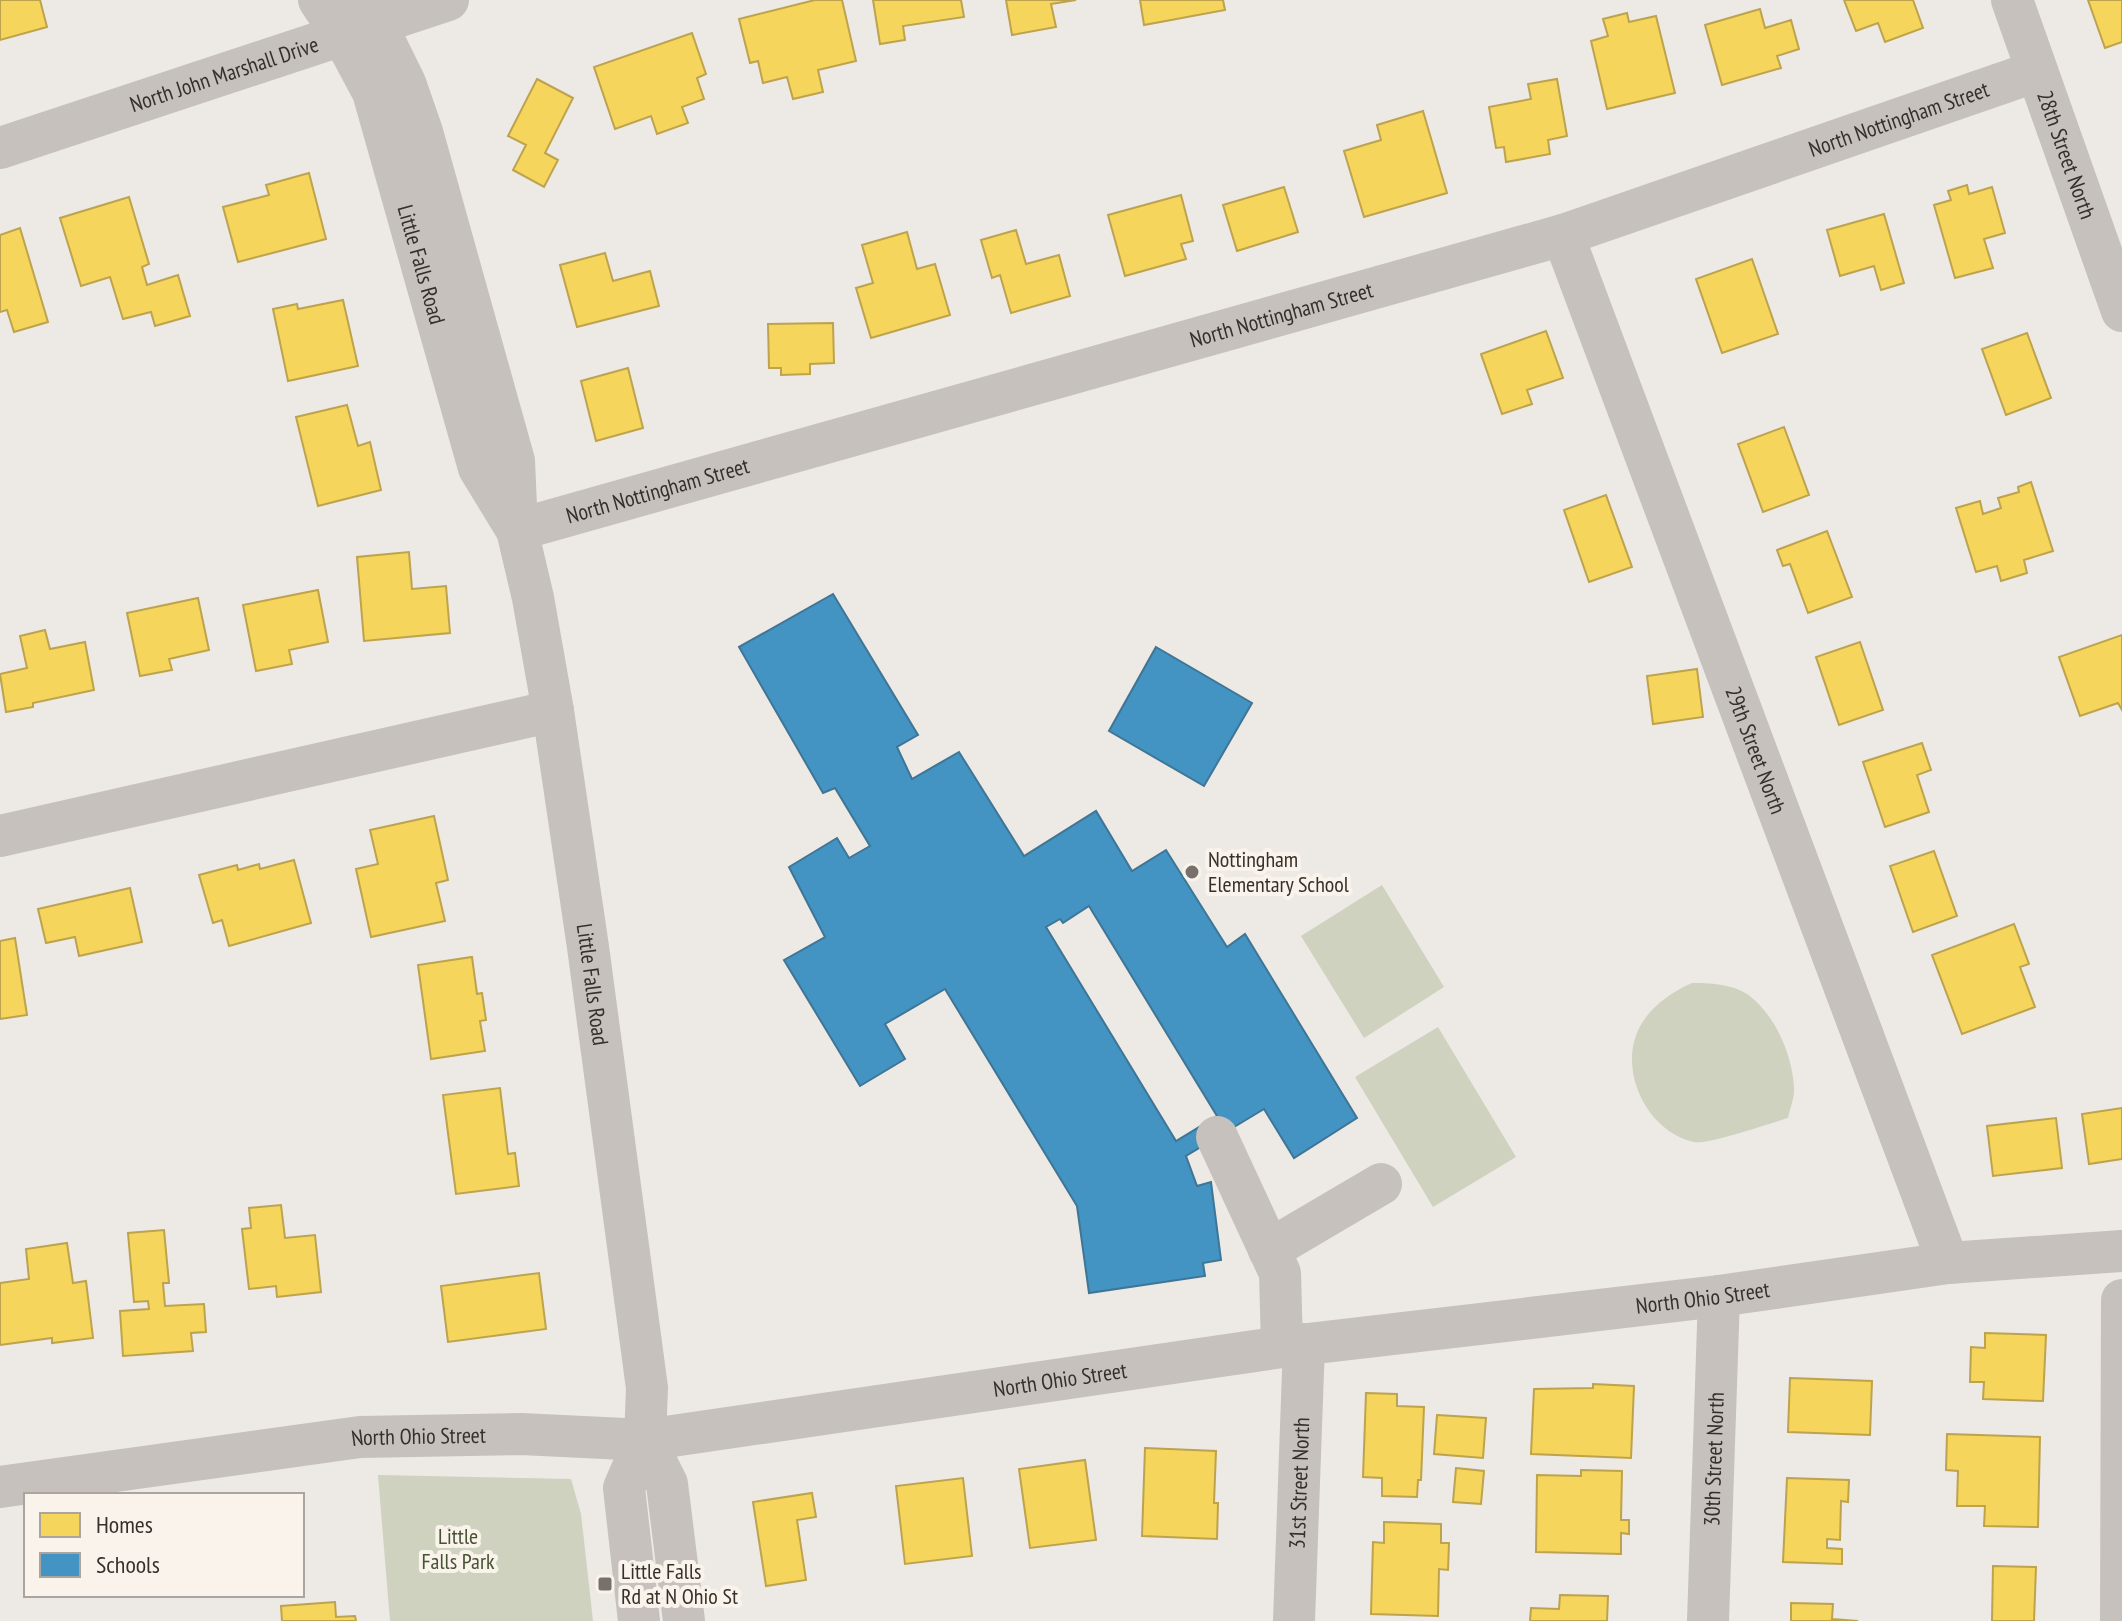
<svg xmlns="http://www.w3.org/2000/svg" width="2122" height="1621" viewBox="0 0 2122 1621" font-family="'PT Sans Narrow',sans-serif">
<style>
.green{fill:#ced2bf}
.homes{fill:#f6d55c;stroke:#bda34d;stroke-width:2}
.schools{fill:#4393c3;stroke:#3f7595;stroke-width:2;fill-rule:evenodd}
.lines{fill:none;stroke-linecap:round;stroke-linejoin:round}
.minor{stroke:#c6c1bd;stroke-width:42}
.poi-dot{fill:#77706c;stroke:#f9f3ec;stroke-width:3}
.labels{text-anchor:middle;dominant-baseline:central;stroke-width:8;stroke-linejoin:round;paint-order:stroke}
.street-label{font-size:22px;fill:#372f2b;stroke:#f9f3ec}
.poi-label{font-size:22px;fill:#372f2b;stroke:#f9f3ec;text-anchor:start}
.park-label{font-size:22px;fill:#455331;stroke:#f9f3ec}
</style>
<rect width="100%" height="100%" fill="#ede9e4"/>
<!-- green -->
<path class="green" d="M 1382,885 L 1444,987 L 1364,1038 L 1301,936 Z
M 1692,983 C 1709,983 1732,984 1747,994 C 1775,1014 1792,1054 1794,1087 C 1795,1097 1790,1108 1788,1118 C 1771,1123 1707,1145 1694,1142 C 1652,1133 1624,1083 1634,1042 C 1641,1013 1667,994 1692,983 Z
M 1438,1027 L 1516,1157 L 1433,1207 L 1355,1077 Z
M 378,1475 L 571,1479 L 581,1514 L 593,1621 L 390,1621 Z"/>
<!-- homes -->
<path class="homes" d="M 0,0 L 40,0 L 47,27 L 0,40 Z
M 815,0 L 842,0 L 856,61 L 818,70 L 823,92 L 793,99 L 787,77 L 763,83 L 758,61 L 750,63 L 739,19 Z
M 873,0 L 961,0 L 964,17 L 903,26 L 905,40 L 880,44 Z
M 1006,0 L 1076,0 L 1051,4 L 1056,27 L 1012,35 Z
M 1140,0 L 1223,0 L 1225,10 L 1144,25 Z
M 1844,0 L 1913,0 L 1923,28 L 1885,42 L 1878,23 L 1856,31 Z
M 2088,0 L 2122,0 L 2122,42 L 2105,48 Z
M 1760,9 L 1765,28 L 1791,20 L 1799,49 L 1777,56 L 1781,68 L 1722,85 L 1705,25 Z
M 1627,13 L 1629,22 L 1656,16 L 1675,93 L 1607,109 L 1591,41 L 1608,36 L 1603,19 Z
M 692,33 L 706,74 L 697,78 L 704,99 L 682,107 L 688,123 L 657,134 L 651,116 L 615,129 L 594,67 Z
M 537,79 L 573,98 L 545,153 L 558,160 L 544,187 L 513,170 L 526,145 L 508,136 Z
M 1557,79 L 1567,136 L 1548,140 L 1550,154 L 1506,162 L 1504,147 L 1496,148 L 1489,107 L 1531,99 L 1528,84 Z
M 1423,111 L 1447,193 L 1364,217 L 1344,151 L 1381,140 L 1377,125 Z
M 309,173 L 326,239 L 238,262 L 223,207 L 269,195 L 266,185 Z
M 1967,185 L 1969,194 L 1992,187 L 2005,233 L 1984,239 L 1993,268 L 1955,278 L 1934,205 L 1951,200 L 1948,191 Z
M 1284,187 L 1298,232 L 1237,251 L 1223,205 Z
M 1181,195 L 1193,241 L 1181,244 L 1186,259 L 1125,276 L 1108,215 Z
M 129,197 L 149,264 L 142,267 L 147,285 L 178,275 L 190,316 L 155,326 L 151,312 L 123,319 L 110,277 L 81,286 L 60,218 Z
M 1884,214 L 1904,283 L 1881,290 L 1874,266 L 1840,276 L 1827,230 Z
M 20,228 L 48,322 L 14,332 L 7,310 L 0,312 L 0,235 Z
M 1016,230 L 1026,264 L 1059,255 L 1070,296 L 1011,313 L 1000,275 L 992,278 L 981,240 Z
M 907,232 L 917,269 L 935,264 L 950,315 L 871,338 L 856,288 L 873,283 L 862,245 Z
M 605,253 L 613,281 L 650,271 L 659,306 L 577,327 L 560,265 Z
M 1752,259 L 1778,334 L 1722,353 L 1696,279 Z
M 343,300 L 358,366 L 288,381 L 273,309 L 297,304 L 298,309 Z
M 833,323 L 834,363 L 810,364 L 810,374 L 781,375 L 781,368 L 769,368 L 768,324 Z
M 1546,331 L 1563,378 L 1527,390 L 1532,404 L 1502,414 L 1481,354 Z
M 2027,333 L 2051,398 L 2006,415 L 1982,349 Z
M 628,368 L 643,428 L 596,441 L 581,381 Z
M 347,405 L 358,446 L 370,442 L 381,490 L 318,506 L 296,417 Z
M 1784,427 L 1809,495 L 1763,512 L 1738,444 Z
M 2031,482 L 2053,551 L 2024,560 L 2027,573 L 2001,581 L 1997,566 L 1976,572 L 1956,508 L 1980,501 L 1983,514 L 2001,508 L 1998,498 L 2019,492 L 2018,487 Z
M 1606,495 L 1632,567 L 1589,582 L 1564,510 Z
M 1827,531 L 1852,597 L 1808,613 L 1790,564 L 1783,566 L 1777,550 Z
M 409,552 L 412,589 L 446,586 L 450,633 L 364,641 L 357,557 Z
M 318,590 L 328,642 L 289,650 L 292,664 L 256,671 L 243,605 Z
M 198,598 L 209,650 L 169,659 L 172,670 L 140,676 L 127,613 Z
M 45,630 L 50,649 L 85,642 L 94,690 L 33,703 L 33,707 L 6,712 L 0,674 L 27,668 L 20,636 Z
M 2122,635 L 2122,710 L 2118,703 L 2080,716 L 2059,657 Z
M 1860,642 L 1883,710 L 1839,725 L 1816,657 Z
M 1697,669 L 1703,717 L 1653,724 L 1647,676 Z
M 1922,743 L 1931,770 L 1917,775 L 1929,812 L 1885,827 L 1863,762 Z
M 434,816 L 448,880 L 436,883 L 445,921 L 371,937 L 356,869 L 378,864 L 370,830 Z
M 1934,851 L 1957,916 L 1913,932 L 1890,866 Z
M 294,860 L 311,923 L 229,946 L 222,920 L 213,923 L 199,875 L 237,865 L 238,870 L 259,864 L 260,869 Z
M 130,888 L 142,942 L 79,956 L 75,937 L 46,943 L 38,909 Z
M 2014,924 L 2029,964 L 2020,967 L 2035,1007 L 1962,1034 L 1932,955 Z
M 15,938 L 27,1015 L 0,1019 L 0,941 Z
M 472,957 L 477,994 L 482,993 L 486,1020 L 480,1021 L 485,1051 L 431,1059 L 418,965 Z
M 500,1088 L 508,1154 L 515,1153 L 519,1186 L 456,1194 L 443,1095 Z
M 2122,1108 L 2122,1159 L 2089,1164 L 2082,1114 Z
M 2056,1118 L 2062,1168 L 1993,1176 L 1987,1126 Z
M 281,1205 L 285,1238 L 315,1235 L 321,1292 L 277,1297 L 276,1286 L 249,1289 L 242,1229 L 251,1228 L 249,1208 Z
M 164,1230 L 169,1283 L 163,1283 L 165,1306 L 204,1304 L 206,1332 L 191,1333 L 193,1351 L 123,1356 L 120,1311 L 149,1309 L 148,1301 L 134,1302 L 128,1233 Z
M 67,1243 L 73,1283 L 86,1281 L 93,1338 L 52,1343 L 52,1338 L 0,1345 L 0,1283 L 29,1279 L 26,1249 Z
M 539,1273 L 546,1329 L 448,1342 L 441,1286 Z
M 1985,1333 L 2046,1335 L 2043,1401 L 1983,1399 L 1984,1382 L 1970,1382 L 1971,1347 L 1985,1348 Z
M 1790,1378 L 1872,1381 L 1870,1435 L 1788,1432 Z
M 1593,1384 L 1634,1386 L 1631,1458 L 1531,1454 L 1534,1389 L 1593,1388 Z
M 1366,1393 L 1397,1394 L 1397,1406 L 1424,1407 L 1421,1480 L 1418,1480 L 1417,1497 L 1382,1496 L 1382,1478 L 1363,1477 Z
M 1437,1415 L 1486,1418 L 1483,1458 L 1434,1454 Z
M 1947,1434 L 2040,1437 L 2038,1527 L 1984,1526 L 1985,1506 L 1957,1506 L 1958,1471 L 1946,1470 Z
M 1145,1448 L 1216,1451 L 1214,1503 L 1218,1503 L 1217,1539 L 1142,1536 Z
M 1085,1460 L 1096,1540 L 1030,1548 L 1019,1469 Z
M 1456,1468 L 1484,1471 L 1481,1504 L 1453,1502 Z
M 1581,1470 L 1622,1471 L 1621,1520 L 1629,1520 L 1629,1534 L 1621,1533 L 1621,1554 L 1536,1552 L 1537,1475 L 1581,1476 Z
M 963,1478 L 972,1556 L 905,1564 L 896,1486 Z
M 1787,1478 L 1849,1480 L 1848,1502 L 1841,1501 L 1840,1540 L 1827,1539 L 1827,1548 L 1842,1549 L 1842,1564 L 1783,1562 Z
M 812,1493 L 816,1517 L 797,1520 L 806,1580 L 766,1586 L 753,1502 Z
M 1384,1522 L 1441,1524 L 1441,1543 L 1449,1543 L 1448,1570 L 1439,1569 L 1438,1616 L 1371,1614 L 1373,1542 L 1384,1543 Z
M 1993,1566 L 2036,1567 L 2034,1621 L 1992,1621 Z
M 1560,1595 L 1608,1596 L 1607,1621 L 1530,1621 L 1531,1608 L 1559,1609 Z
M 335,1602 L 336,1617 L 355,1616 L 356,1621 L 282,1621 L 281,1606 Z
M 1791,1603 L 1833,1604 L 1832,1619 L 1858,1621 L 1791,1621 Z"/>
<!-- schools -->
<path class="schools" d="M 833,594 L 918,735 L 897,747 L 912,779 L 959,752 L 1024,856 L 1096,811 L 1132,871 L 1166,850 L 1227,947 L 1245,934 L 1357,1118 L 1294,1158 L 1264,1109 L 1186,1156 L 1197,1186 L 1211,1182 L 1221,1260 L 1203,1263 L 1205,1276 L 1089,1293 L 1077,1206 L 945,989 L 885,1024 L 905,1059 L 860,1086 L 784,960 L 825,937 L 789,867 L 837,838 L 849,858 L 870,846 L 835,788 L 823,793 L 739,647 ZM 1089,906 L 1217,1116 L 1176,1141 L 1046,927 L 1060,919 L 1063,923 Z
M 1156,647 L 1252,703 L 1204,786 L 1109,731 Z"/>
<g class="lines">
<!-- minor -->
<g class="minor">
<path id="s1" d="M 319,0 L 343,36 L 373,92 L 479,468 L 515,527"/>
<path id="s2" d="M 364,0 L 405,83 L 422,132 L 514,461 L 517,530 L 533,598 L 553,711 L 588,947 L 647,1388 L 645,1440 L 624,1488 L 639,1621"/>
<path id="s3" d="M 2012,0 L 2122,311"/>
<path id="s4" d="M 0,148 L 448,0"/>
<path id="s5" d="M 1563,235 L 1948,1263"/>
<path id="s6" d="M 517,530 L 1563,235 L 2037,71"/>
<path d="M 0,836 L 553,711"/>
<path d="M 1217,1137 L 1280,1273 L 1282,1347"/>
<path d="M 1269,1250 L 1381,1184"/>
<path d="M 645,1440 L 667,1484 L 684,1621"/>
<path id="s7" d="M 0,1487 L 360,1437 L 521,1434 L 645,1440 L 1282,1347 L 1719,1296 L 1948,1263 L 2122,1251"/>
<path id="s8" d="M 1294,1621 L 1304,1344"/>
<path id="s9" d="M 1708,1621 L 1719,1296"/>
<path d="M 2121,1621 L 2122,1300"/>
</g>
</g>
<!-- markers -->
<g class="poi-dot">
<circle cx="1192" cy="872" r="8"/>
<rect x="597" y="1576" width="16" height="16" rx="4"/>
</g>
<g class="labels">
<!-- street labels -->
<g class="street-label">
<text stroke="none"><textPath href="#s4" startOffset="236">North John Marshall Drive</textPath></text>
<text stroke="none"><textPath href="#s6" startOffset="1442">North Nottingham Street</textPath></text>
<text stroke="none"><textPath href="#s3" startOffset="164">28th Street North</textPath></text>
<text stroke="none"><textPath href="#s1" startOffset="286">Little Falls Road</textPath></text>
<text stroke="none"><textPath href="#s6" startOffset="794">North Nottingham Street</textPath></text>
<text stroke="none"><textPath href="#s6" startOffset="146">North Nottingham Street</textPath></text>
<text stroke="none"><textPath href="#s5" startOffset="550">29th Street North</textPath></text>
<text stroke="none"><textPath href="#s2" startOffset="1016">Little Falls Road</textPath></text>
<text stroke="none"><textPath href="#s7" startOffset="1716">North Ohio Street</textPath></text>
<text stroke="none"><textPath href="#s7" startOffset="1068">North Ohio Street</textPath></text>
<text stroke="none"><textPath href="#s7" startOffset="422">North Ohio Street</textPath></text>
<text stroke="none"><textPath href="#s9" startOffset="162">30th Street North</textPath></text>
<text stroke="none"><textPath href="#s8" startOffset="138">31st Street North</textPath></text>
</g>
<!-- poi labels -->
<g class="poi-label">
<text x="1208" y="859">Nottingham<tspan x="1208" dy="25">Elementary School</tspan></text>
<text x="621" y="1571">Little Falls<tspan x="621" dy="25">Rd at N Ohio St</tspan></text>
</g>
<!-- park labels -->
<g class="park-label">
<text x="458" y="1536">Little<tspan x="458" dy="25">Falls Park</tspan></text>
</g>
</g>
<!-- legend -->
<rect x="24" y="1493" width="280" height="104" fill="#f9f3ec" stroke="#aba59f" stroke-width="2"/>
<rect x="40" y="1513" width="40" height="24" fill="#f6d55c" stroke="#aba59f" stroke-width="2"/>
<text x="96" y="1533" font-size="24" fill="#372f2b">Homes</text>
<rect x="40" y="1553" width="40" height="24" fill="#4393c3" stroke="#aba59f" stroke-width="2"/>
<text x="96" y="1573" font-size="24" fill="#372f2b">Schools</text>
</svg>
